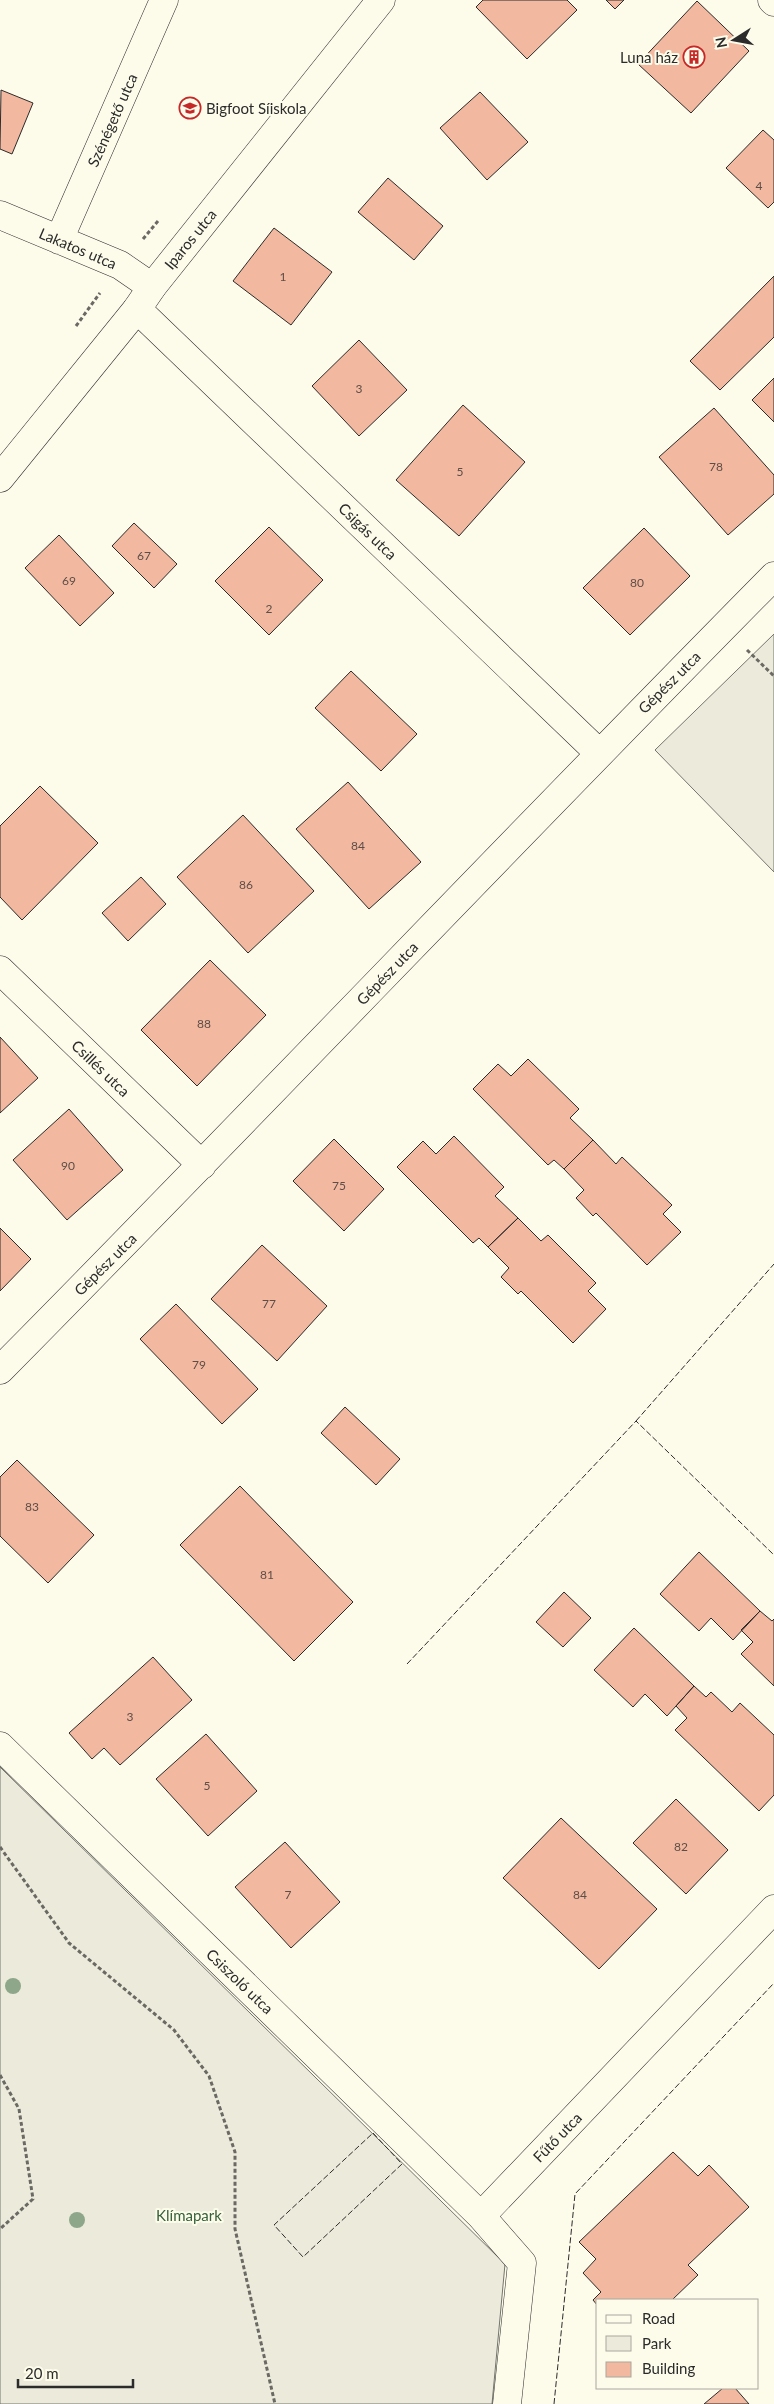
<svg xmlns="http://www.w3.org/2000/svg" width="774" height="2404" viewBox="0 0 774 2404" font-family="Lato,sans-serif">
<style>
.green{fill:#ecebdb;stroke:#74746e}
.building{fill:#f2b8a0;stroke:#2b2b2b}
.lines{fill:none;stroke-linecap:round;stroke-linejoin:round}
.street-casing{stroke:#2b2b2b;stroke-width:29}
.secondary-casing{stroke:#2b2b2b;stroke-width:29}
.path{stroke:#6a6964;stroke-width:3;stroke-dasharray:4 2.5;stroke-linecap:butt}
.street{stroke:#fdfbea;stroke-width:28}
.secondary{stroke:#fdfbea;stroke-width:28}
.fence{stroke:#2b2b2b;stroke-width:1;stroke-dasharray:6 2.5;stroke-linecap:butt}
.tree{fill:#8ea78a}
.labels{text-anchor:middle;dominant-baseline:central;stroke-width:4;stroke-linejoin:round;paint-order:stroke}
.number-label{font-size:12px;fill:#5d4e48}
.poi-label{font-size:15px;fill:#2b2b2b;stroke:#fdfbea;text-anchor:end}
.street-label{font-size:15px;fill:#2b2b2b;stroke:#fdfbea}
.park-label{font-size:15px;fill:#34623c;stroke:#fdfbea}
</style>
<rect width="100%" height="100%" fill="#fdfbea"/>
<!-- green -->
<path class="green" d="M 774,634 L 774,872 L 655,750 Z
M 0,1767 L 505,2264 L 492,2404 L 0,2404 Z"/>
<!-- building -->
<path class="building" d="M 483,0 L 567,0 L 577,10 L 527,59 L 476,7 Z
M 606,0 L 624,0 L 615,9 Z
M 697,1 L 749,51 L 691,113 L 638,64 Z
M 1,90 L 33,103 L 12,154 L 0,149 Z
M 480,92 L 528,142 L 487,180 L 440,128 Z
M 763,130 L 774,140 L 774,202 L 768,208 L 726,168 Z
M 388,178 L 443,226 L 414,260 L 358,212 Z
M 274,228 L 332,272 L 291,325 L 233,281 Z
M 774,276 L 774,337 L 720,390 L 690,361 Z
M 359,340 L 407,390 L 359,436 L 312,386 Z
M 774,378 L 774,422 L 752,400 Z
M 463,405 L 525,462 L 459,536 L 396,480 Z
M 714,408 L 774,475 L 774,494 L 728,535 L 659,457 Z
M 134,523 L 177,564 L 154,588 L 112,546 Z
M 269,527 L 323,580 L 269,635 L 215,581 Z
M 644,528 L 690,576 L 630,635 L 583,588 Z
M 59,535 L 114,593 L 80,626 L 25,568 Z
M 351,671 L 417,734 L 381,771 L 315,708 Z
M 348,782 L 421,862 L 369,909 L 296,829 Z
M 40,786 L 98,843 L 22,920 L 0,897 L 0,826 Z
M 243,815 L 314,891 L 248,953 L 177,877 Z
M 141,877 L 166,904 L 128,941 L 102,913 Z
M 210,960 L 266,1015 L 197,1086 L 141,1030 Z
M 0,1037 L 38,1078 L 0,1113 Z
M 528,1059 L 579,1109 L 570,1118 L 593,1140 L 564,1169 L 554,1160 L 548,1165 L 473,1089 L 498,1064 L 511,1076 Z
M 69,1109 L 123,1170 L 67,1220 L 13,1160 Z
M 454,1136 L 504,1187 L 495,1196 L 518,1218 L 488,1247 L 479,1238 L 473,1243 L 397,1167 L 423,1141 L 436,1154 Z
M 334,1139 L 384,1189 L 344,1231 L 293,1181 Z
M 593,1140 L 616,1164 L 622,1157 L 672,1205 L 663,1214 L 681,1232 L 647,1265 L 596,1213 L 593,1216 L 576,1198 L 584,1190 L 564,1169 Z
M 518,1218 L 541,1241 L 548,1235 L 596,1283 L 588,1291 L 606,1309 L 573,1343 L 521,1291 L 518,1294 L 501,1277 L 509,1268 L 488,1247 Z
M 0,1228 L 31,1259 L 0,1291 Z
M 262,1245 L 327,1306 L 277,1361 L 211,1299 Z
M 176,1304 L 258,1389 L 222,1424 L 140,1339 Z
M 345,1407 L 400,1459 L 376,1485 L 321,1433 Z
M 17,1460 L 94,1535 L 48,1583 L 0,1536 L 0,1477 Z
M 240,1486 L 353,1602 L 294,1661 L 180,1545 Z
M 699,1552 L 760,1611 L 733,1640 L 711,1618 L 699,1631 L 660,1594 Z
M 564,1592 L 591,1618 L 563,1647 L 536,1622 Z
M 760,1611 L 772,1621 L 774,1619 L 774,1686 L 741,1654 L 753,1642 L 741,1630 Z
M 634,1628 L 694,1686 L 667,1716 L 645,1694 L 633,1707 L 594,1670 Z
M 153,1657 L 192,1700 L 120,1765 L 104,1748 L 92,1759 L 69,1733 Z
M 694,1686 L 706,1697 L 711,1692 L 732,1712 L 740,1703 L 774,1735 L 774,1795 L 759,1811 L 675,1730 L 687,1718 L 676,1706 Z
M 206,1734 L 257,1791 L 208,1836 L 156,1779 Z
M 676,1799 L 728,1850 L 686,1894 L 633,1843 Z
M 561,1818 L 657,1909 L 599,1969 L 503,1878 Z
M 285,1842 L 340,1902 L 291,1948 L 235,1887 Z
M 673,2152 L 698,2176 L 709,2165 L 749,2207 L 688,2265 L 698,2275 L 672,2300 L 598,2300 L 598,2306 L 593,2300 L 601,2292 L 583,2273 L 596,2259 L 579,2242 Z
M 723,2388 L 735,2388 L 749,2404 L 704,2404 Z"/>
<g class="lines">
<!-- street casing -->
<g class="street-casing">
<path id="street" d="M 772,0 L 774,2
M 0,215 L 120,265 L 152,287
M 59,240 L 164,0
M 137,309 L 599,753
M 0,970 L 202,1165
M 0,1370 C 260,1107 514,839 774,576
M 0,1746 L 481,2216
M 507,2404 L 522,2263 L 481,2216 L 774,1909"/>
</g>
<!-- secondary casing -->
<g class="secondary-casing">
<path id="secondary" d="M 0,478 L 137,309 L 152,287 L 381,0"/>
</g>
<!-- path -->
<path class="path" d="M 143,239 L 158,221
M 76,326 L 100,293
M 747,650 L 774,676
M 0,1847 L 69,1943 L 174,2030 L 209,2076 L 235,2152 L 235,2229 L 275,2404
M 0,2075 L 19,2109 L 33,2199 L 0,2229"/>
<!-- street -->
<use href="#street" class="street"/>
<!-- secondary -->
<use href="#secondary" class="secondary"/>
<!-- fence -->
<path class="fence" d="M 636,1421 L 774,1264
M 407,1664 L 636,1421 L 774,1555
M 373,2133 L 402,2164 L 303,2257 L 274,2225 Z
M 554,2404 L 575,2194 L 774,1983"/>
</g>
<!-- trees -->
<g class="tree">
<circle cx="13" cy="1986" r="8"/>
<circle cx="77" cy="2220" r="8"/>
</g>
<!-- icons -->
<defs>
<g id="building-ring" transform="scale(1.125)"><circle r="9.5" fill="#fdfbea" stroke="#c62828" stroke-width="1.5"/><path d="M-4-6H4V6H1V3H-1V6H-4ZM-2.5-4.3h1.7v1.8h-1.7ZM.8-4.3h1.7v1.8H.8ZM-2.5-1h1.7V.8h-1.7ZM.8-1h1.7V.8H.8Z" fill="#c62828"/></g>
<g id="school-ring" transform="scale(1.125)"><circle r="9.5" fill="#fdfbea" stroke="#c62828" stroke-width="1.5"/><path d="M0-5L7-2L0 1L-7-2ZM-4 1L0 2.5L4 1V4Q0 6-4 4Z" fill="#c62828"/></g>
</defs>
<g fill-rule="evenodd">
<use href="#building-ring" x="694" y="57"/>
<use href="#school-ring" x="190" y="108"/>
</g>
<g class="labels">
<!-- number labels -->
<g class="number-label">
<text x="759" y="185">4</text>
<text x="283" y="276">1</text>
<text x="359" y="388">3</text>
<text x="716" y="466">78</text>
<text x="460" y="471">5</text>
<text x="144" y="555">67</text>
<text x="69" y="580">69</text>
<text x="637" y="582">80</text>
<text x="269" y="608">2</text>
<text x="358" y="845">84</text>
<text x="246" y="884">86</text>
<text x="204" y="1023">88</text>
<text x="68" y="1165">90</text>
<text x="339" y="1185">75</text>
<text x="269" y="1303">77</text>
<text x="199" y="1364">79</text>
<text x="32" y="1506">83</text>
<text x="267" y="1574">81</text>
<text x="130" y="1716">3</text>
<text x="207" y="1785">5</text>
<text x="681" y="1846">82</text>
<text x="288" y="1894">7</text>
<text x="580" y="1894">84</text>
</g>
<!-- poi labels -->
<g class="poi-label">
<text x="678" y="57">Luna ház</text>
<text x="206" y="108" text-anchor="start">Bigfoot Síiskola</text>
</g>
<!-- street labels -->
<g class="street-label">
<text transform="translate(112 120) rotate(-66)">Szénégető utca</text>
<text transform="translate(190 239) rotate(-51)">Iparos utca</text>
<text transform="translate(78 248) rotate(23)">Lakatos utca</text>
<text transform="translate(368 531) rotate(44)">Csigás utca</text>
<text transform="translate(669 682) rotate(-45)">Gépész utca</text>
<text transform="translate(387 973) rotate(-46)">Gépész utca</text>
<text transform="translate(101 1068) rotate(44)">Csillés utca</text>
<text transform="translate(105 1264) rotate(-45)">Gépész utca</text>
<text transform="translate(240 1981) rotate(44)">Csiszoló utca</text>
<text transform="translate(557 2137) rotate(-46)">Fűtő utca</text>
</g>
<!-- park labels -->
<g class="park-label">
<text x="189" y="2215">Klímapark</text>
</g>
</g>
<!-- legend -->
<rect x="596" y="2299" width="162" height="90" fill="#fdfbea" stroke="#a9a89e"/>
<rect x="606" y="2315" width="25" height="8" fill="#fdfbea" stroke="#a9a89e"/>
<text x="642" y="2324" font-size="15" fill="#2b2b2b">Road</text>
<rect x="606" y="2336" width="25" height="15" fill="#ecebdb" stroke="#a9a89e"/>
<text x="642" y="2349" font-size="15" fill="#2b2b2b">Park</text>
<rect x="606" y="2362" width="25" height="15" fill="#f2b8a0" stroke="#a9a89e"/>
<text x="642" y="2374" font-size="15" fill="#2b2b2b">Building</text>
<!-- north arrow -->
<g transform="translate(734 40) rotate(259)" stroke="#fdfbea" stroke-width="4" paint-order="stroke">
<path d="M0-4L9 19L0 12L-9 19Z" fill="#2b2b2b"/>
<text y="-8" font-size="14" font-weight="bold" text-anchor="middle" fill="#2b2b2b">N</text>
</g>
<!-- scale -->
<path d="M18 2379v8h115v-8" fill="none" stroke="#2b2b2b" stroke-width="2.5"/>
<text x="25" y="2379" font-size="15" fill="#2b2b2b" stroke="#fdfbea" stroke-width="4" paint-order="stroke">20 m</text>
</svg>
